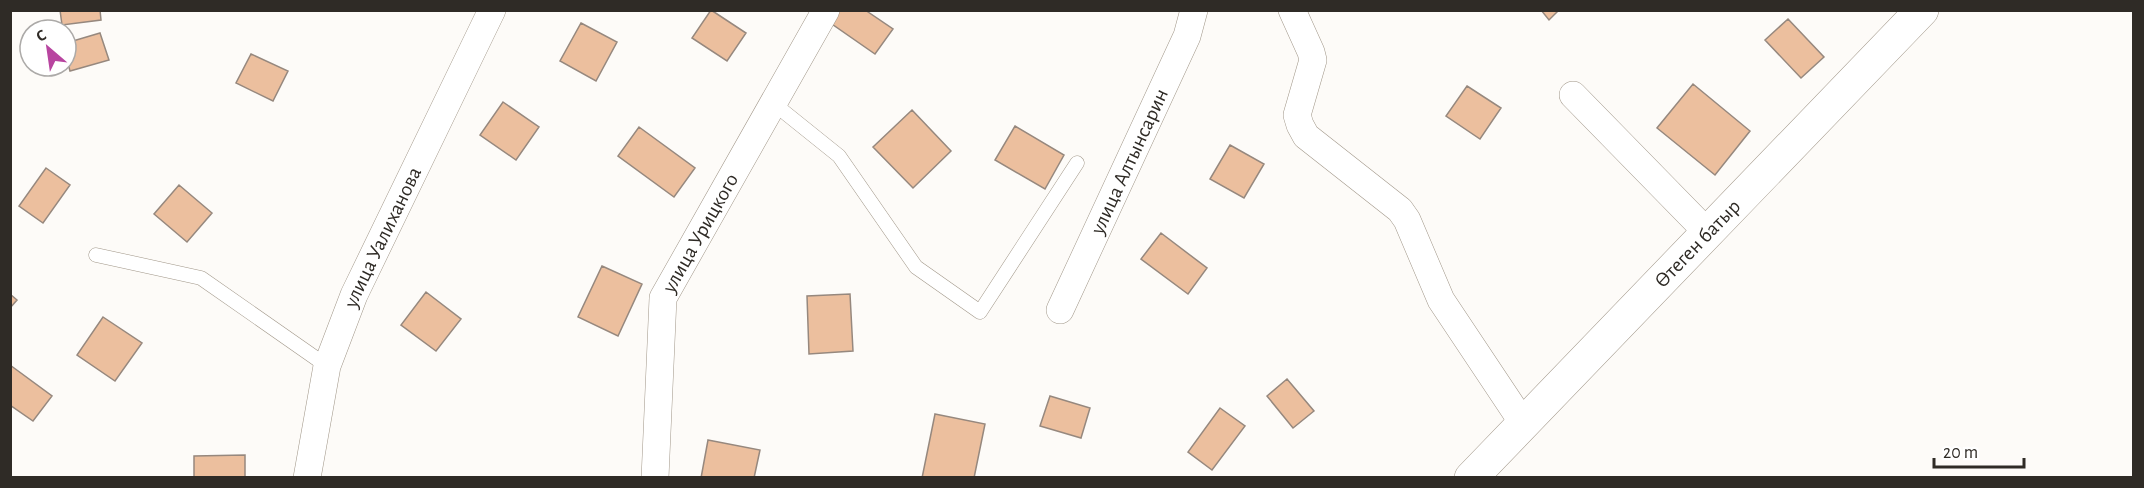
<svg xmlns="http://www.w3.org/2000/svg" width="2144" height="488" viewBox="0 0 2144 488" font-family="'Alegreya Sans',sans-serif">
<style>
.building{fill:#ecbf9e;stroke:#96887e;stroke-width:1.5}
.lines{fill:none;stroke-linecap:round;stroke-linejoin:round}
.lane-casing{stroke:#a19789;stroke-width:15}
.street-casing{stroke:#a19789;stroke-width:28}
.secondary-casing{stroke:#a19789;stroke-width:34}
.lane{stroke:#fff;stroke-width:14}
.street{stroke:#fff;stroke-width:27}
.secondary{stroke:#fff;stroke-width:33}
.labels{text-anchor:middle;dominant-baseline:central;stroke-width:4.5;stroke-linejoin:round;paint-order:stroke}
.street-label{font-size:21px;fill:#2f2b26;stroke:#fff}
</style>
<rect width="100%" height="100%" fill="#fdfbf8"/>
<!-- building -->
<path class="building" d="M 60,10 L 100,10 L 101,20 L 62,25 Z
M 711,10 L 746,33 L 727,61 L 692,38 Z
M 836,10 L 865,10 L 893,29 L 875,54 L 829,22 Z
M 1541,10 L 1559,10 L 1549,20 Z
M 1788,19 L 1824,57 L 1801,78 L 1765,40 Z
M 581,23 L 617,42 L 596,81 L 560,61 Z
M 100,33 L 109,60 L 70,71 L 66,56 L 66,43 Z
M 251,54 L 288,71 L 273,101 L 236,83 Z
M 1693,84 L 1750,131 L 1715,175 L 1657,128 Z
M 1467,86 L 1501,108 L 1480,139 L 1446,116 Z
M 503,102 L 539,127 L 516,160 L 480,135 Z
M 912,110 L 951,151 L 913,188 L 873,147 Z
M 1015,126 L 1064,155 L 1045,189 L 995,160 Z
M 639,127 L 695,168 L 674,197 L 618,156 Z
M 1230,145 L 1264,164 L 1244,198 L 1210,179 Z
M 46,168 L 70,185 L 43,223 L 19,206 Z
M 179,185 L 212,213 L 187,242 L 154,214 Z
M 1161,233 L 1207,268 L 1188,294 L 1141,259 Z
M 602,266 L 642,284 L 618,336 L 578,317 Z
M 426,292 L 461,319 L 436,351 L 401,325 Z
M 10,294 L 17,300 L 10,308 Z
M 850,294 L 853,351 L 809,354 L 807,296 Z
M 103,317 L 142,343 L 115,381 L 77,355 Z
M 10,365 L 52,396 L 33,421 L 10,405 Z
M 1287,379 L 1314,411 L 1293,428 L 1267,396 Z
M 1050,396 L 1090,408 L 1081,438 L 1040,426 Z
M 1220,408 L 1245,426 L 1212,470 L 1188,452 Z
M 935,414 L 985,424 L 974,478 L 922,478 Z
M 708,440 L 760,450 L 754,478 L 701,478 Z
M 245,455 L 245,478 L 194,478 L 194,456 Z"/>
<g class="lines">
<!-- lane casing -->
<g class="lane-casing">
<path id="lane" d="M 773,103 L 839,156 L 916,267 L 980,312 L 1077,163
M 96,255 L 201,278 L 327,366"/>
</g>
<!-- street casing -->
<g class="street-casing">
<g id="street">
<path d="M 1292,10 L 1311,52 L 1313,60 L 1297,115 L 1300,125 L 1306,136 L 1400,210 L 1407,220 L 1441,300 L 1523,423"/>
<path d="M 1573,95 L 1707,232"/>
<path id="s1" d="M 1060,310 L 1187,36 L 1194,10"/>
<path id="s2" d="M 307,478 L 327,366 L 354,295 L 492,10"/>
<path id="s3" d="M 655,478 L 663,298 L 826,10"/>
</g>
</g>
<!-- secondary casing -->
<g class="secondary-casing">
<g id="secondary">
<path id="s4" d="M 1471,478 L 1922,10"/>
</g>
</g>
<!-- lane -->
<use href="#lane" class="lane"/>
<!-- street -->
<use href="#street" class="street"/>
<!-- secondary -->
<use href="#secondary" class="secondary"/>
</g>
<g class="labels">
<!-- street labels -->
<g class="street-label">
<text stroke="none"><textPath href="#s1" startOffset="164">улица Алтынсарин</textPath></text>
<text stroke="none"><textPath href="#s3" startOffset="255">улица Урицкого</textPath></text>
<text stroke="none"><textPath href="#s2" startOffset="254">улица Уалиханова</textPath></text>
<text stroke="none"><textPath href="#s4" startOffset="326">Өтеген батыр</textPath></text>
</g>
</g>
<!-- border -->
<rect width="2144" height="488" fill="none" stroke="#2f2b26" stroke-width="24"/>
<!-- north arrow -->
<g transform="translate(48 48) rotate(331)"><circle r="28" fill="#ffffff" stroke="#acaaa8" stroke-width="1.5"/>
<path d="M0-4.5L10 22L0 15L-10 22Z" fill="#b845a0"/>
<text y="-9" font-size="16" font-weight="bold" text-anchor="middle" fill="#2f2b26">С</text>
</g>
<!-- scale -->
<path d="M1934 458v9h90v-9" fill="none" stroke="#2f2b26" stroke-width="3"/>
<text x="1943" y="458" font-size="18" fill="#2f2b26" stroke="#ffffff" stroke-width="4.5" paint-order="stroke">20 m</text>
</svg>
